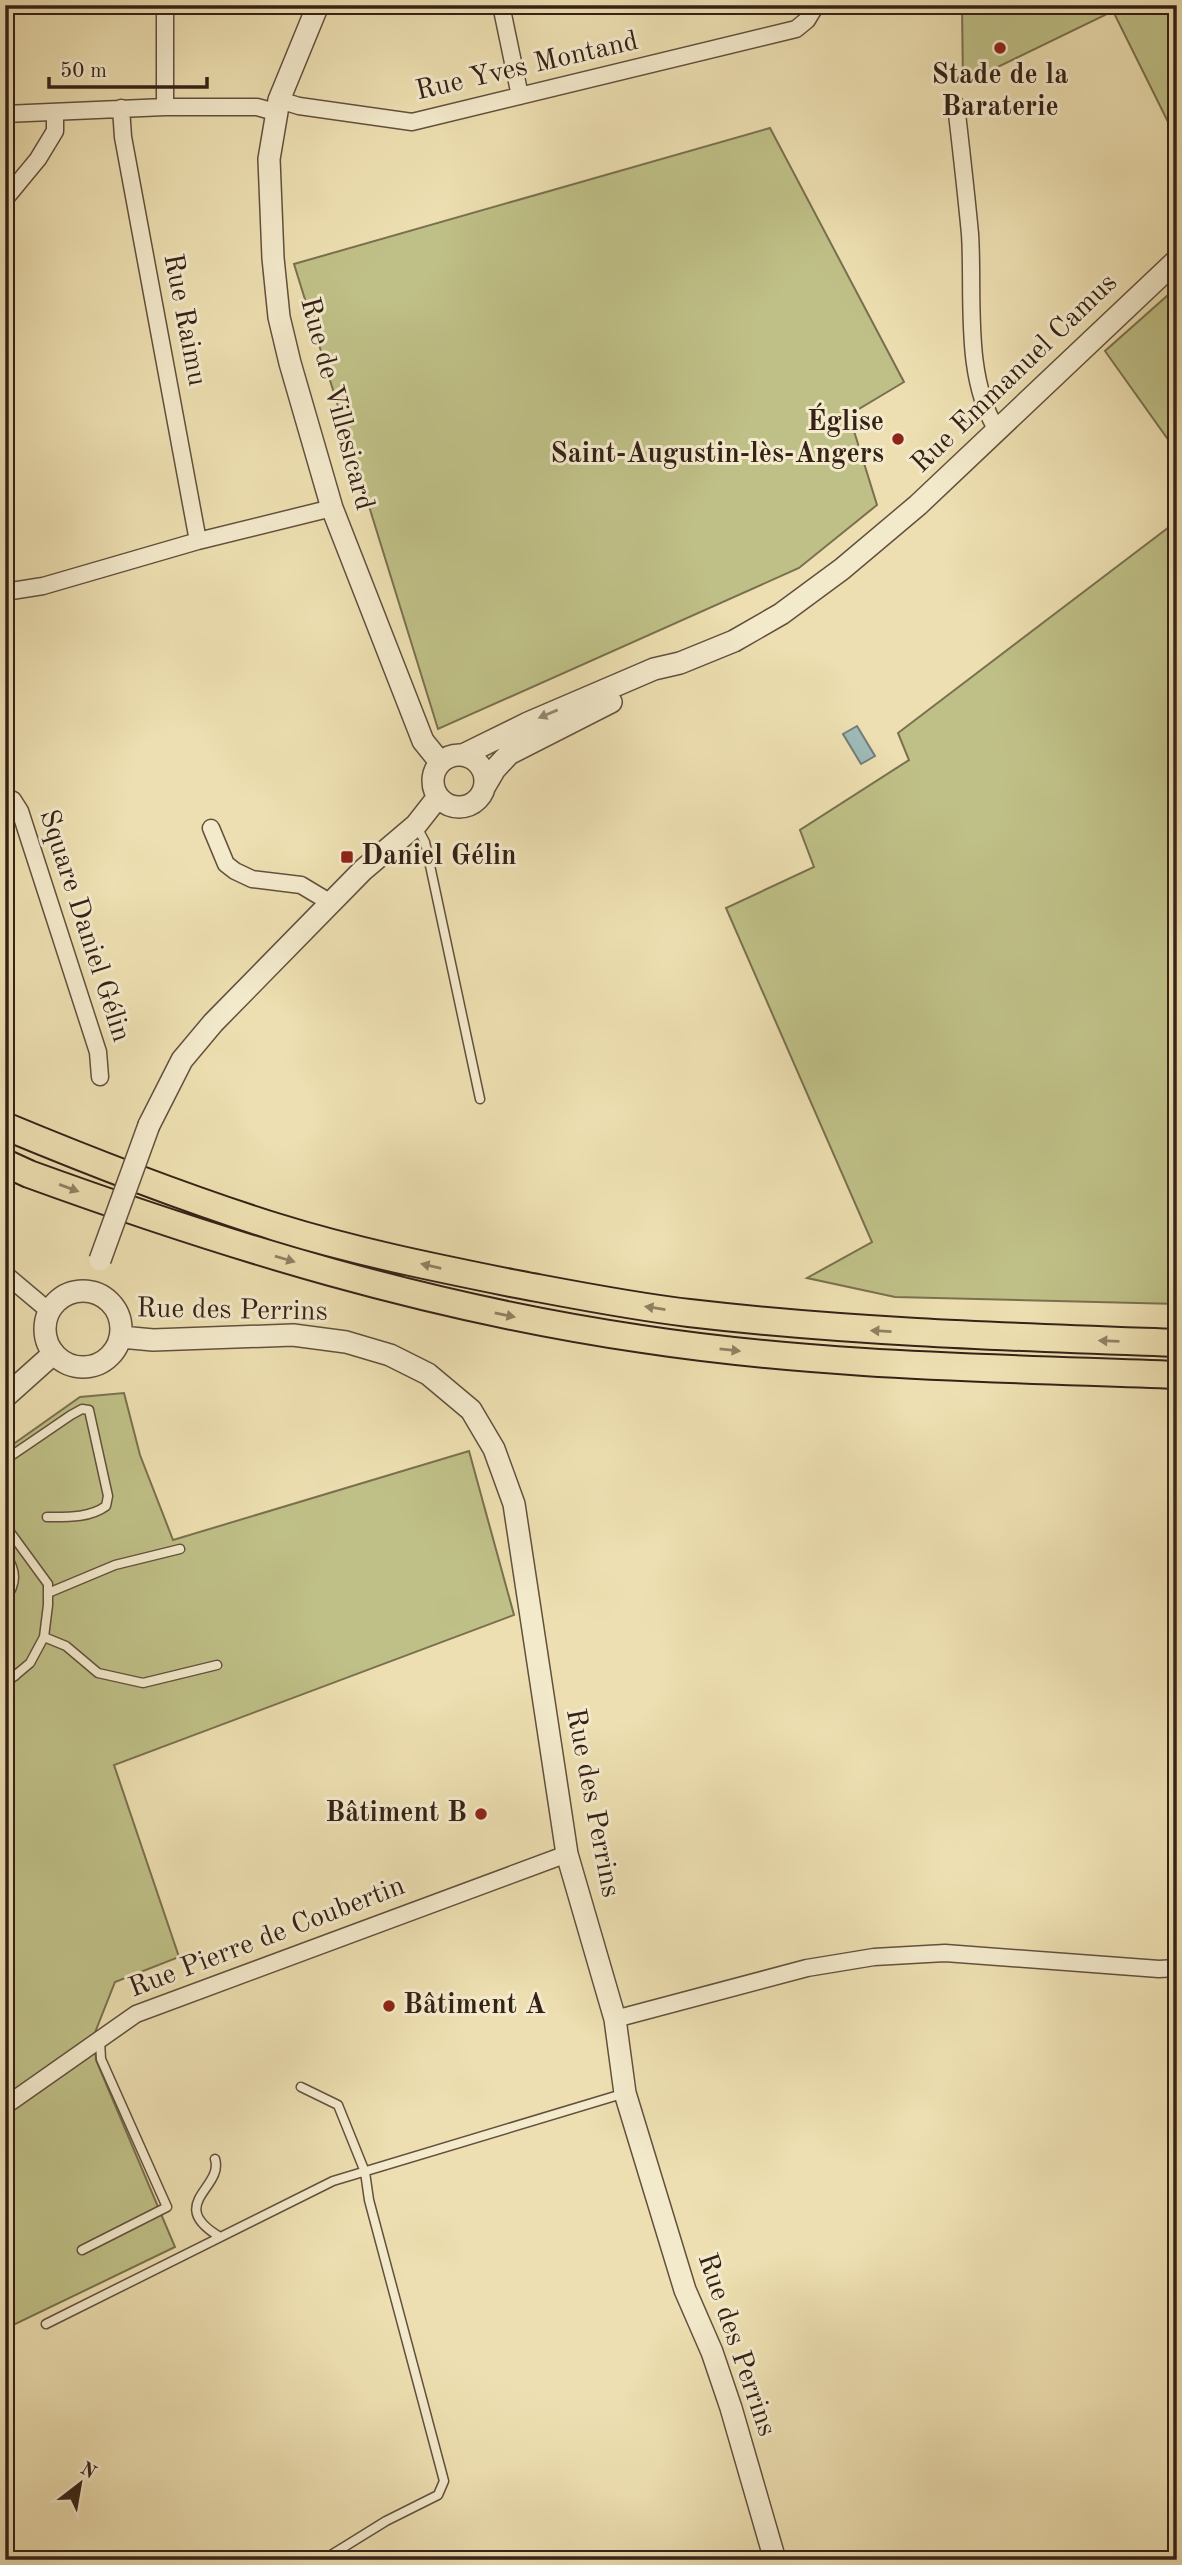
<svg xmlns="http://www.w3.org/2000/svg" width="1182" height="2565" viewBox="0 0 1182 2565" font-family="'Old Standard TT',serif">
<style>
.green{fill:#bfc087;stroke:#7a704f;stroke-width:2}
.water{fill:#9ebab8;stroke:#747d78;stroke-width:2}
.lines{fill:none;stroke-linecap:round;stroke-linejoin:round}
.service-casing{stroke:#63503e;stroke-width:11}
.minor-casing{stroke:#63503e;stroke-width:19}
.tertiary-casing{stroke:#63503e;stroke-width:24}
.trunk-casing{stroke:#352117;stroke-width:30}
.service{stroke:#f3eacc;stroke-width:8}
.minor{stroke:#f3eacc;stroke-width:16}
.tertiary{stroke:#f3eacc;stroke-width:21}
.trunk{stroke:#eddfb1;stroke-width:26}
.tertiary-bridge-casing{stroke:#63503e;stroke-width:24;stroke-linecap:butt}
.tertiary-bridge{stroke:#f3eacc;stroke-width:21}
.oneway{fill:#948672}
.oneway2{fill:#918064}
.poi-dot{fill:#8f2418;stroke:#f3eacc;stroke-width:2.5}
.labels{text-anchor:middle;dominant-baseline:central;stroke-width:6;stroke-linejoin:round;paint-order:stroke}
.street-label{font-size:28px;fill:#352117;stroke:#f3eacc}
.poi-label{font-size:28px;font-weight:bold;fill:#352117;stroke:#f3eacc;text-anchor:end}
</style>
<rect width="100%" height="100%" fill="#eddfb1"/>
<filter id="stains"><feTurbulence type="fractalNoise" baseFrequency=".00286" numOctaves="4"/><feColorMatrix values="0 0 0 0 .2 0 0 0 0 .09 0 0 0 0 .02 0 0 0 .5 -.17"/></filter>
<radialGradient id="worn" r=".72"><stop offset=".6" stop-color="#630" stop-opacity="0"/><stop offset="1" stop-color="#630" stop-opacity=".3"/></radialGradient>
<!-- green -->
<path class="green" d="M 962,5 L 1177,5 L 1177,140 L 1113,11 L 963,84 Z
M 770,128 L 904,382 L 849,415 L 877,505 L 799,568 L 438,729 L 294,264 Z
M 1177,287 L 1177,452 L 1105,351 Z
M 1177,521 L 1177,1304 L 895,1297 L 807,1278 L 872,1242 L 726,908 L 814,867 L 800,830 L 909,760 L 898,733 Z
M 124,1393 L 140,1455 L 173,1540 L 469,1451 L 514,1615 L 114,1765 L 179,1957 L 115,1982 L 94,2035 L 96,2060 L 175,2247 L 5,2329 L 5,1450 L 80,1397 Z"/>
<!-- water -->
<path class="water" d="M 857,726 L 875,756 L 861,764 L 843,734 Z"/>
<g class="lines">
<!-- service casing -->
<g class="service-casing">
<path id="service" d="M 417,827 L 425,842 L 480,1099
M 5,1460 L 71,1415 L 82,1409 L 89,1410 L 108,1496 L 106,1506 C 90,1518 67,1517 47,1517
M 5,1554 C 17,1571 17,1583 5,1600
M 48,1593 L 115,1565 L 180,1549
M 44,1637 L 66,1646 L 98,1673 L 143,1683 L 217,1665
M 5,1664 L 15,1676
M 5,1684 L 30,1663 L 44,1637 L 48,1605 L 48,1584 L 10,1532
M 301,2087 L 338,2105 L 365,2172 L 369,2200 L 444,2481 L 438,2495 L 386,2521 L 323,2560
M 215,2159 C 224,2188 165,2204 220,2237
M 82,2250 L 167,2207 L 101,2059 L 100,2041
M 46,2324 L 333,2181 L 622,2094"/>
</g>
<!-- minor casing -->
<g class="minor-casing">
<path id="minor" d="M 501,5 L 520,96
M 279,100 L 299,106 L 412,122 L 796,29 L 807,20 L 816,5
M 956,105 C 961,148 966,191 970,234 C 974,295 963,377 997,430
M 165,107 L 165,5
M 121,108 L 123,137 L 198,541
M 5,114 L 165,107 L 257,107 L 275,112
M 5,199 L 38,159 L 55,131 L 55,112
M 5,592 L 43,586 L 198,541 L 332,508
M 5,797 L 13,800 L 20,811 L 98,1052 L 100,1077
M 211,828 L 226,864 L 235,871 L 252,879 L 301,885 L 331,903
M 5,1274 L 49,1311
M 615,2019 L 807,1968 L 874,1957 L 945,1953 L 1159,1969 L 1177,1968
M 5,2106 L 136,2014 L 567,1854"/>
</g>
<!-- tertiary casing -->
<g class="tertiary-casing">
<path id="tertiary" d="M 318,5 L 279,100 L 269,159 L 273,258 L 279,317 L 290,363 L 332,508 L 423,741 L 440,762
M433 781a26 26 0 1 1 52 0a26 26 0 1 1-52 0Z
M 463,755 L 528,723 L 654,669 L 680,663 L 734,641 L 781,614 L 842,569 L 918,505 L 1177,260
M 485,786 L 495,769 L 509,754 L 611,702
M 149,1125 L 182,1060 L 213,1023 L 363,870 L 416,825 L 438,797
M45 1329a38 38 0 1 1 76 0a38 38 0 1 1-76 0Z
M 121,1337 L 153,1340 L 293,1335 L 346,1342 L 390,1355 L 428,1374 L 471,1410 L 494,1449 L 514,1504 L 567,1854 L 615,2019 L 625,2093 L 685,2290 L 712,2352 L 731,2408 L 775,2560
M 5,1397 L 53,1354"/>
</g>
<!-- trunk casing -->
<g class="trunk-casing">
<path id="trunk" d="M 5,1126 C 94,1163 184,1198 276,1227 C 353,1251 432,1267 511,1283 C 570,1294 629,1306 689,1313 C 851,1332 1014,1337 1177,1343
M 5,1163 L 29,1174 C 230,1247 430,1308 642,1339 C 819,1366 998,1368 1177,1375"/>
</g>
<!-- service -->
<use href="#service" class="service"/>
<!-- minor -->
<use href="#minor" class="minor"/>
<!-- tertiary -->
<use href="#tertiary" class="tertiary"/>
<!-- trunk -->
<use href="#trunk" class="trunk"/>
<!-- tertiary-bridge casing -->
<g class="tertiary-bridge-casing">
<path id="tertiary-bridge" d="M 100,1260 L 149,1125"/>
</g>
<!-- tertiary-bridge -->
<use href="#tertiary-bridge" class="tertiary-bridge"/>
</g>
<!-- one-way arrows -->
<defs><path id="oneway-solid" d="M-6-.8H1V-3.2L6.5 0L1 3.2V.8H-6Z" transform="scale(1.75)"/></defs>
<use class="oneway" href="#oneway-solid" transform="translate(548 714) rotate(157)"/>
<g class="oneway2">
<use href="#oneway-solid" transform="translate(69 1188) rotate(20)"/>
<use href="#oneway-solid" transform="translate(285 1259) rotate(16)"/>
<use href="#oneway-solid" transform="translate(431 1266) rotate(-167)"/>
<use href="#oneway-solid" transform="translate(655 1308) rotate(-171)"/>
<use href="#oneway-solid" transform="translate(505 1315) rotate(12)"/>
<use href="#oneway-solid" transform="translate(881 1331) rotate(-177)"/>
<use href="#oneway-solid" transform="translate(1109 1341) rotate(-178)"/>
<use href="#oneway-solid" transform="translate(730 1350) rotate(6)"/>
</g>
<!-- markers -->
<g class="poi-dot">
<circle cx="1000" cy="48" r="7"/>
<circle cx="898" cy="439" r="7"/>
<rect x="340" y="850" width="14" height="14" rx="3.5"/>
<circle cx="481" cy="1814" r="7"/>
<circle cx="389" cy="2006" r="7"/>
</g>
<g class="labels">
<!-- street labels -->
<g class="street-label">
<text transform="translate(527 67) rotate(-13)">Rue Yves Montand</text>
<text transform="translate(184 320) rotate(79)">Rue Raimu</text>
<text transform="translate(1015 374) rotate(-44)">Rue Emmanuel Camus</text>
<text transform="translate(336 404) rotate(75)">Rue de Villesicard</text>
<text transform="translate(84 926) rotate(72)">Square Daniel Gélin</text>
<text transform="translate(232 1311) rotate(1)">Rue des Perrins</text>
<text transform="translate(592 1803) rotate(79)">Rue des Perrins</text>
<text transform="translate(267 1938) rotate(-21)">Rue Pierre de Coubertin</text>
<text transform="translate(736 2345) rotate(71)">Rue des Perrins</text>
</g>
<!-- poi labels -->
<g class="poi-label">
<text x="1000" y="76" text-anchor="middle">Stade de la<tspan x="1000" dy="32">Baraterie</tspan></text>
<text x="884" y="423">Église<tspan x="884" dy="32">Saint-Augustin-lès-Angers</tspan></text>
<text x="361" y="857" text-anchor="start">Daniel Gélin</text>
<text x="467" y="1814">Bâtiment B</text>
<text x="403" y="2006" text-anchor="start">Bâtiment A</text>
</g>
</g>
<!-- margin -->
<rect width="1182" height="2565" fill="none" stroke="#eddfb1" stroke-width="28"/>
<rect x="7" y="7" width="1168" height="2551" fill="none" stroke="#352117" stroke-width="3.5"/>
<rect x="14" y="14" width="1154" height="2537" fill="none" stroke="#352117" stroke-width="2"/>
<!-- north arrow -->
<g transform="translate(80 2484) rotate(31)" stroke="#f3eacc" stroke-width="5" paint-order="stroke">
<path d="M0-5L12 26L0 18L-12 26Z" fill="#352117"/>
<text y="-10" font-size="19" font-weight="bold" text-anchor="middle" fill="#352117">N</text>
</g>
<!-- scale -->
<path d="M49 77v10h158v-10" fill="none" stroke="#352117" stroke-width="3.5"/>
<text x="60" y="77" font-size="21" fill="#352117" stroke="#f3eacc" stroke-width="5" paint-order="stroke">50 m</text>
<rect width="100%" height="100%" filter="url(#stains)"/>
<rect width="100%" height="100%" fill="url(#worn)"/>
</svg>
